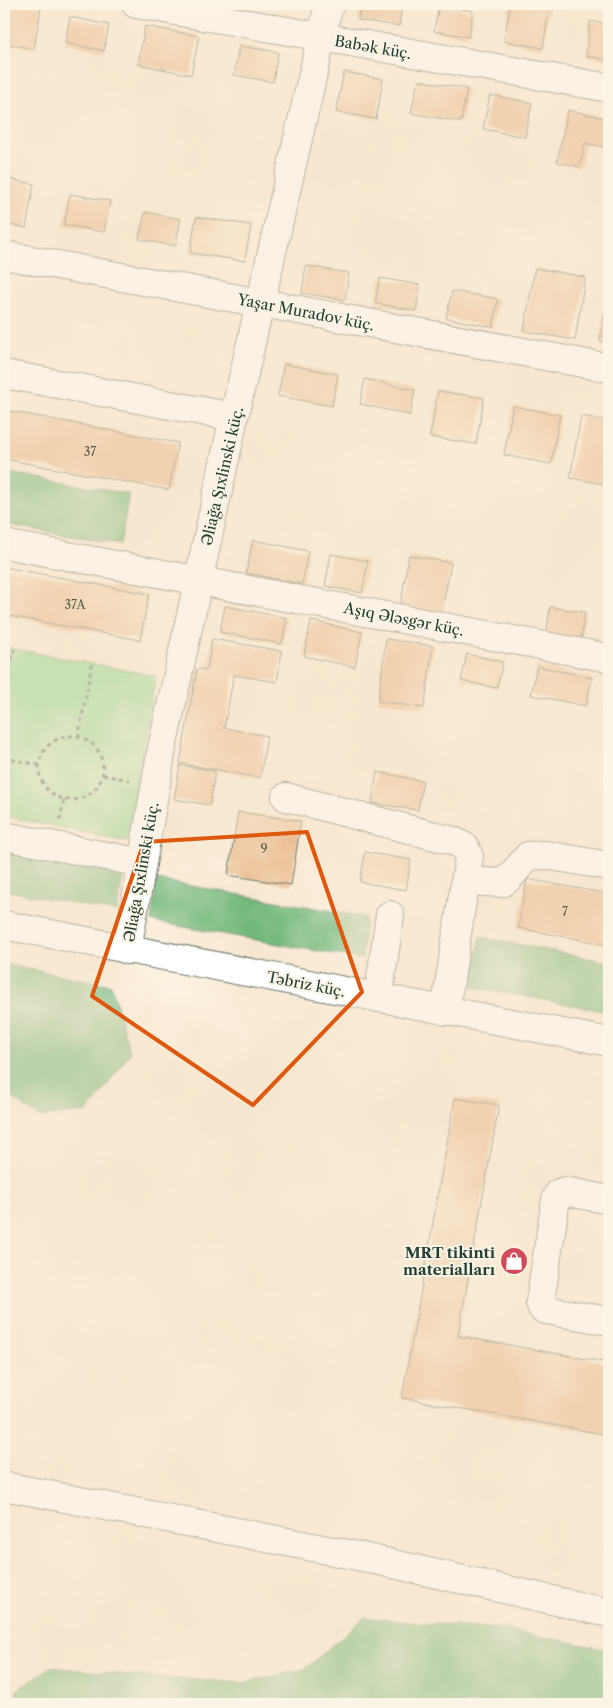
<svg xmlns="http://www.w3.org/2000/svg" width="613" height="1708" viewBox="0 0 613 1708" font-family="'Libre Caslon Text',serif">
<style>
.green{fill:#8ed793;stroke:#568a64}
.forest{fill:#72b87d;stroke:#487a58}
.building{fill:#e9b88a}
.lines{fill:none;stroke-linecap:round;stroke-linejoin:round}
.minor-casing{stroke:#6b786b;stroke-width:30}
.major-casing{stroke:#6b786b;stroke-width:30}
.path{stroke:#6b786b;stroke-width:3;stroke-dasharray:4 4;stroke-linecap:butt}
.minor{stroke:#fff;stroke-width:28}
.major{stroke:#fff;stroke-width:28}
.marked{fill:none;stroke:#de580e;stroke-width:4;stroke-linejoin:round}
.labels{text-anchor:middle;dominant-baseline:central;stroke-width:4;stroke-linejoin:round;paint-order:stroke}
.number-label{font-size:12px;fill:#525c4a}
.street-label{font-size:15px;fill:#1f3d34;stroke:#fcf5e5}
.poi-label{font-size:15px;font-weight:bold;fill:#1f3d34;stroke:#fcf5e5;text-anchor:end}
</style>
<rect width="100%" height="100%" fill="#fcf5e5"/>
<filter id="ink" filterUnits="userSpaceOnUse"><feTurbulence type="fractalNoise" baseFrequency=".02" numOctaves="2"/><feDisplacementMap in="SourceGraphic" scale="10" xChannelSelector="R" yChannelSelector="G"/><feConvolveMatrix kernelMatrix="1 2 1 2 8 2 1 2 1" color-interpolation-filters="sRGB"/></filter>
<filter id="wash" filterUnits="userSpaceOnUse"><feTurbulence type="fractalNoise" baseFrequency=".0096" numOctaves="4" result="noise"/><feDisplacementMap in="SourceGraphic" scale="20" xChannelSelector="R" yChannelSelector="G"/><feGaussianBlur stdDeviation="1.12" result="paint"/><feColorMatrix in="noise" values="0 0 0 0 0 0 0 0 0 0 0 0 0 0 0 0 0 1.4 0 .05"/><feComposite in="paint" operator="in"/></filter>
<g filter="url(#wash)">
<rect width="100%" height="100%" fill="#f8e7d0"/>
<!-- green -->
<path class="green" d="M 4,647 L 156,676 L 127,841 L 4,816 Z"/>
<!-- forest -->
<path class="forest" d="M 4,472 L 129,494 L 120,545 L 4,524 Z
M 4,852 L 123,875 L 117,912 L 4,890 Z
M 157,880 L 366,917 L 362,959 L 151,921 Z
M 480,937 L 609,962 L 609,1012 L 473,987 Z
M 4,964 L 111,985 L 130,1053 L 88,1112 L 39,1117 L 4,1092 Z
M 365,1617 L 406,1622 L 497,1628 L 609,1650 L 609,1704 L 16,1704 L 17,1690 L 51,1667 L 148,1677 L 244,1683 L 305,1669 Z"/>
<g id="blocks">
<!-- building -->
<path class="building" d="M 4,4 L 24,4 L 41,7 L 34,49 L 4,43 Z
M 360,4 L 402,4 L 399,26 L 358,20 Z
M 510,4 L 550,4 L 543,48 L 504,41 Z
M 439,5 L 473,11 L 469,37 L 434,31 Z
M 70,17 L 109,25 L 104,51 L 65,43 Z
M 590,21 L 609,24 L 609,60 L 586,56 Z
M 145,26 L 199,36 L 191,75 L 138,64 Z
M 239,46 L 278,52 L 273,82 L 234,75 Z
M 344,72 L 383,79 L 376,119 L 336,112 Z
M 418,80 L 467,89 L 461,122 L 411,113 Z
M 490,95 L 532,103 L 525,137 L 483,129 Z
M 568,110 L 609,119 L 609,148 L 585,143 L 580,167 L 557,162 Z
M 4,178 L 34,184 L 26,228 L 4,224 Z
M 70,194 L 110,201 L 104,232 L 64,225 Z
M 145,212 L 181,219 L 175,246 L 139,239 Z
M 196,217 L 251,225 L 245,261 L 190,253 Z
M 306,266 L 349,273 L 345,300 L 302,293 Z
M 535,268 L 585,277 L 575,340 L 524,331 Z
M 380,278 L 420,285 L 416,311 L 375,303 Z
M 452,291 L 498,299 L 493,327 L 446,318 Z
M 608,291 L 609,292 L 609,343 L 600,341 Z
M 284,364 L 338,374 L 332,406 L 278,396 Z
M 365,379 L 415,390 L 410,415 L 360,404 Z
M 438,391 L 484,398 L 476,444 L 430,437 Z
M 513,406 L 560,415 L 551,464 L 504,455 Z
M 4,410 L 178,443 L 169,490 L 4,459 Z
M 581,416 L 609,421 L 609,485 L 570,478 Z
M 253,540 L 308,551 L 302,584 L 246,573 Z
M 331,554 L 368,561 L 362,593 L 325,586 Z
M 409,555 L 451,563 L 441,615 L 400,608 Z
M 4,567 L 149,594 L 140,640 L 4,615 Z
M 225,606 L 287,618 L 282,644 L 220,632 Z
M 550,607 L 585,612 L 581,641 L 546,637 Z
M 311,621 L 362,632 L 355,667 L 304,656 Z
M 212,639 L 282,651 L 277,682 L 234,675 L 224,728 L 267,736 L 260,778 L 180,763 L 197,669 L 207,670 Z
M 386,639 L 433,646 L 424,708 L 378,701 Z
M 467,654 L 503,662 L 497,688 L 461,681 Z
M 537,666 L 592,678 L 586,706 L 531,695 Z
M 608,688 L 609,688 L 609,714 L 604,713 Z
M 180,765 L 215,771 L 210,805 L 174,799 Z
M 377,772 L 423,781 L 418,810 L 372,803 Z
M 238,812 L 301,821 L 291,885 L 228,875 Z
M 365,852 L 411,860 L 406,890 L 360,882 Z
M 527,879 L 609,894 L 609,945 L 518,928 Z
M 455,1098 L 499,1105 L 458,1336 L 609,1363 L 609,1435 L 402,1398 Z"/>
</g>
</g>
<g filter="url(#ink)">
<use href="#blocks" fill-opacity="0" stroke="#6b786b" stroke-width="1"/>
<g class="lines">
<!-- minor casing -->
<g class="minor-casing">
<path id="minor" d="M 136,4 L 609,88
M 4,255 L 609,368
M 4,374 L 234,417
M 4,544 L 609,658
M 286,797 L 454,841 L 465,847 L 469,857 L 445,1011
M 4,836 L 142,863
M 465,881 L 502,883 L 510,877 L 528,856 L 546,855 L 609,866
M 127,950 L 162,748 L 234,417 L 329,4
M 378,998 L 390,915
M 609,1200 L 565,1191 L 559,1193 L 556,1199 L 540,1302 L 542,1308 L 546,1310 L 609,1321
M 4,1486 L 358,1556 L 609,1613"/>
</g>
<!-- major casing -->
<g class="major-casing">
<path id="major" d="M 4,925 L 609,1042"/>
</g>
<!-- path -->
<path class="path" d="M 4,699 L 14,649
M39 768a32 32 0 1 1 64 0a32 32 0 1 1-64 0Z
M 78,738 L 92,664
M 4,758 L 40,765
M 103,775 L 130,780
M 60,820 L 64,799"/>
<!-- minor -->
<use href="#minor" class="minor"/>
<!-- major -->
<use href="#major" class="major"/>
</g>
</g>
<!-- marked area -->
<path d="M0 0H613V1708H0ZM 307,832 L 362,992 L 253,1105 L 92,996 L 144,842 Z" fill="#f8e7d0" fill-opacity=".55" fill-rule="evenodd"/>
<path class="marked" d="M 307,832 L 362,992 L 253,1105 L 92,996 L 144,842 Z"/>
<!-- icons -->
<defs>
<g id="shop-disc" transform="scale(1.4375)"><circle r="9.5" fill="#d1495b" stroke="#fcf5e5"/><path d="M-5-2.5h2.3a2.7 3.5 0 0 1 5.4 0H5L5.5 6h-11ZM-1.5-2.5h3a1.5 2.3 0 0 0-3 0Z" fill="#fff"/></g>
</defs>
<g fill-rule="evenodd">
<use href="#shop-disc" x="514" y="1261"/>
</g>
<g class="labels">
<!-- number labels -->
<g class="number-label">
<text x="90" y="451">37</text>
<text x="75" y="604">37A</text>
<text x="264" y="848">9</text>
<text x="565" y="911">7</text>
</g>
<!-- street labels -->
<g class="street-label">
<text transform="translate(373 47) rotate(10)">Babək küç.</text>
<text transform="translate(306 312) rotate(11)">Yaşar Muradov küç.</text>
<text transform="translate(222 476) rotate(-77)">Əliağa Şıxlinski küç.</text>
<text transform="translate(404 619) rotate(11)">Aşıq Ələsgər küç.</text>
<text transform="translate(141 872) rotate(-80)">Əliağa Şıxlinski küç.</text>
<text transform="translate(306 984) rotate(11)">Təbriz küç.</text>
</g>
<!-- poi labels -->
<g class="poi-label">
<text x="495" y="1252">MRT tikinti<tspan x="495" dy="17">materialları</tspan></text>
</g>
</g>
<!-- margin -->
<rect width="613" height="1708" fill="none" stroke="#fcf5e5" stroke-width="20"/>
</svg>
